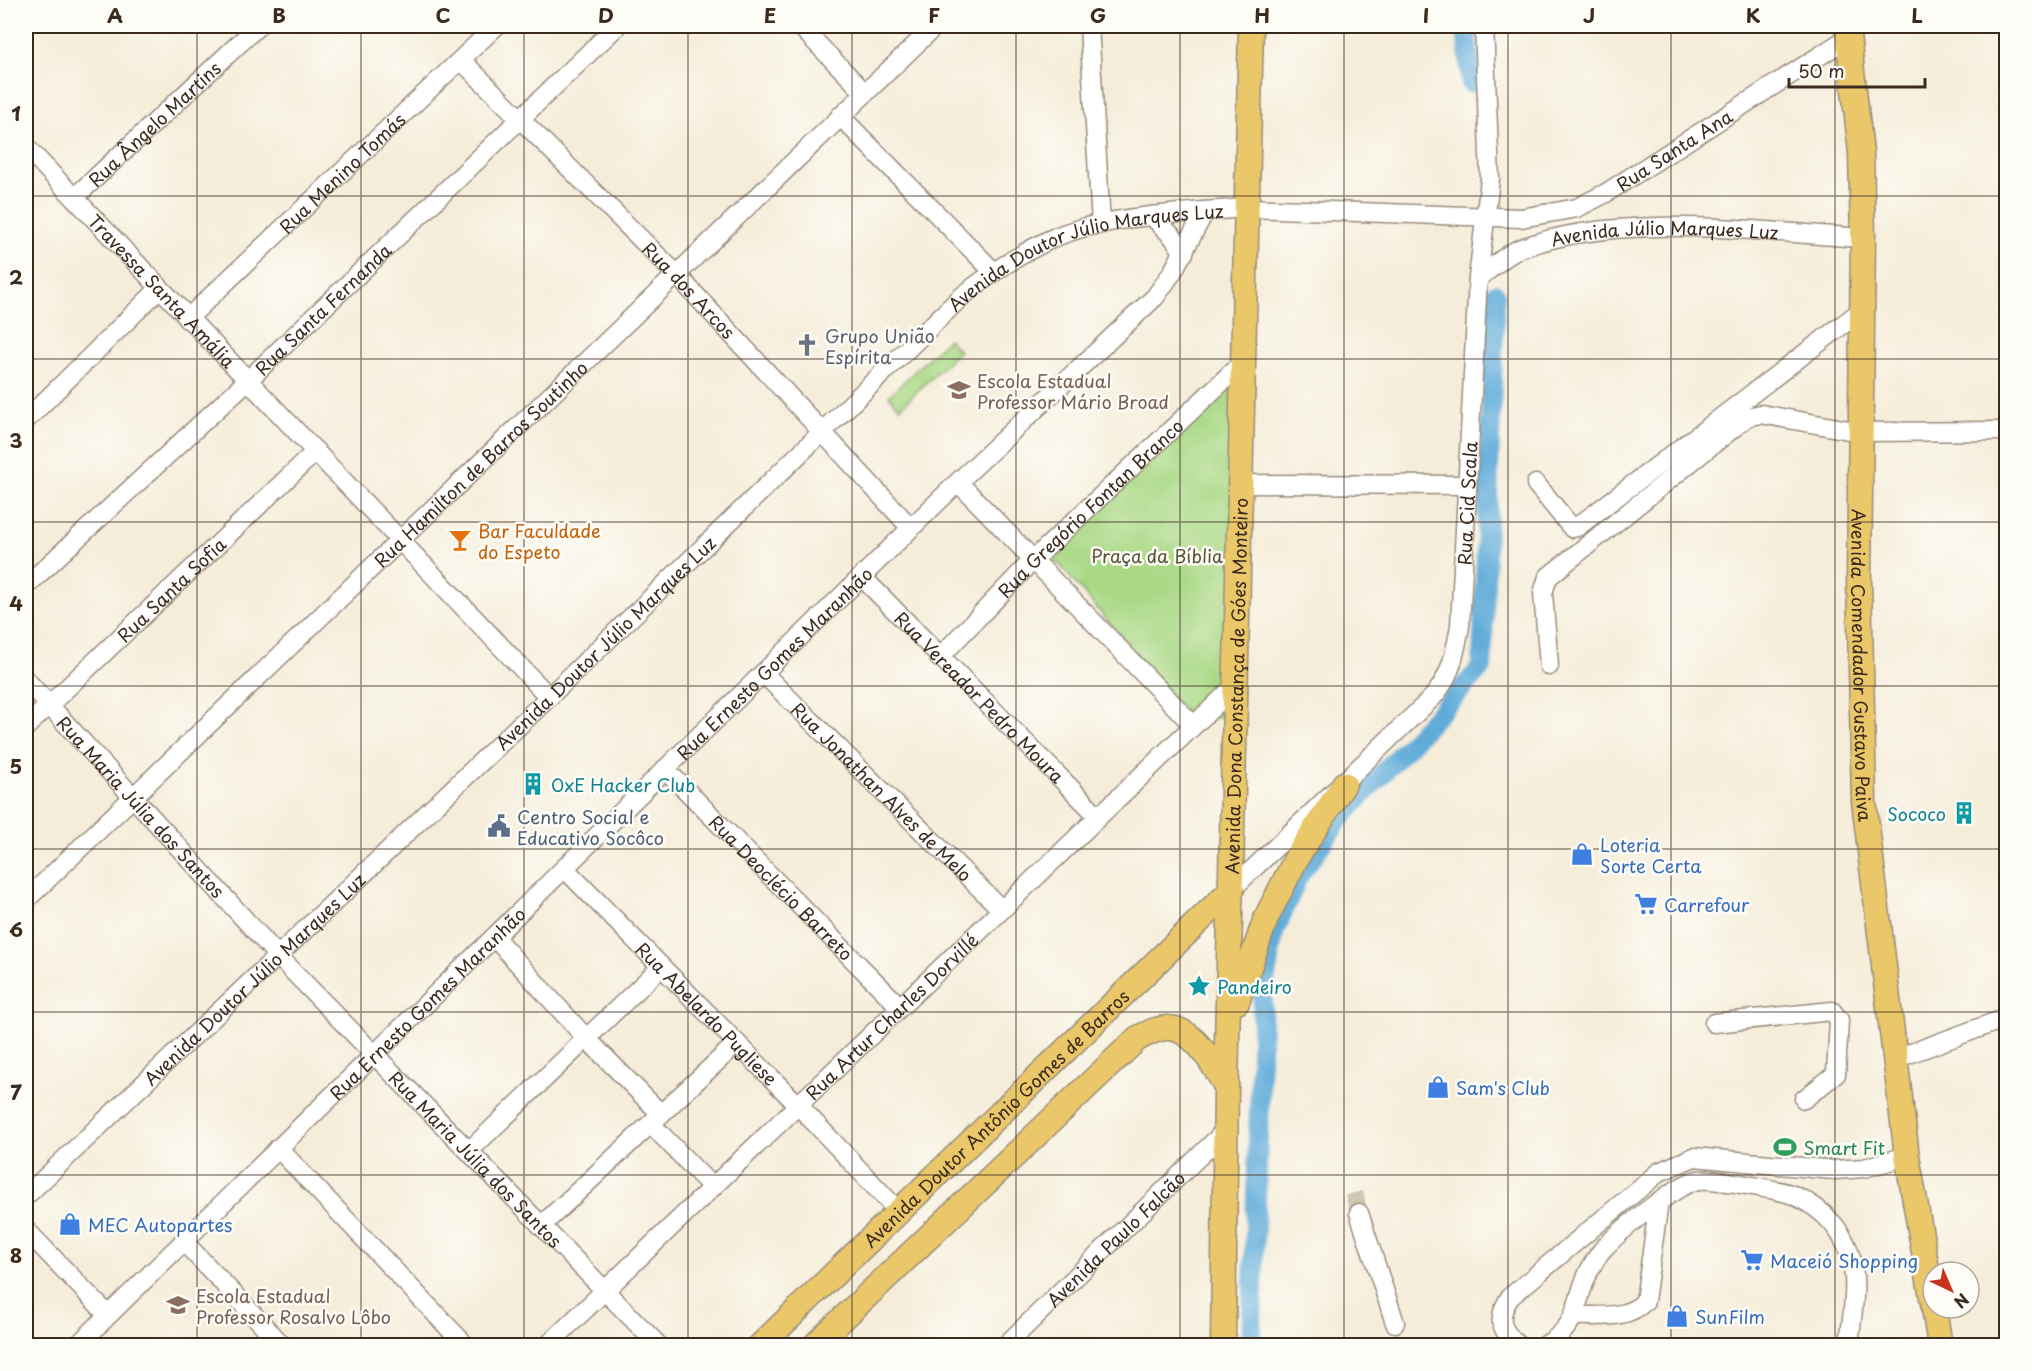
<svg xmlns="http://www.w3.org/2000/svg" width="2032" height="1371" viewBox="0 0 2032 1371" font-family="'Playpen Sans',sans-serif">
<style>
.green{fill:#aad986;stroke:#728252;stroke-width:1.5}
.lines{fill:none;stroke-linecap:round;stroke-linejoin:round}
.canal{stroke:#61acd9;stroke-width:20}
.minor-tunnel{stroke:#d0c6b4;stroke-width:18;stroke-dasharray:18 9;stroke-linecap:butt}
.minor-casing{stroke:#988c7c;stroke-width:21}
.major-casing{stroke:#988c7c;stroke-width:27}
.minor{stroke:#fff;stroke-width:18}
.major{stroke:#eac769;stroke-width:24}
.grid{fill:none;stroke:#3b2a1e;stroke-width:1.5;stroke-opacity:0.55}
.labels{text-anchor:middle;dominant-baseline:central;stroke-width:5;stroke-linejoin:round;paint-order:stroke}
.street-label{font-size:18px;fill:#3b2a1e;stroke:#fdfcf7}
.worship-label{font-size:18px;fill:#5b616d;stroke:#fdfcf7;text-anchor:start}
.education-label{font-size:18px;fill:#785e54;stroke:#fdfcf7;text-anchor:start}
.food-label{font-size:18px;fill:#c56008;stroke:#fdfcf7;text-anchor:start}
.park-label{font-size:18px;fill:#575638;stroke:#fdfcf7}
.culture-label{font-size:18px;fill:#0d838f;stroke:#fdfcf7;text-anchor:start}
.service-label{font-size:18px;fill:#4e5e75;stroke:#fdfcf7;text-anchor:start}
.shop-label{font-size:18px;fill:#366cbe;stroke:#fdfcf7;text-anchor:start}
.leisure-label{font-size:18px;fill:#27864d;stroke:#fdfcf7;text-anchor:start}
.neatline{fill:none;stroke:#3b2a1e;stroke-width:2}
.grid-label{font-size:20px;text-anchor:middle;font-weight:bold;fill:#3b2a1e}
</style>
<rect width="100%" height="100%" fill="#fdfcf7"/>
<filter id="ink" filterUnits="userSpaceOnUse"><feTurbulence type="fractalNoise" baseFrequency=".0167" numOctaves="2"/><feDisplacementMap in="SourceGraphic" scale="12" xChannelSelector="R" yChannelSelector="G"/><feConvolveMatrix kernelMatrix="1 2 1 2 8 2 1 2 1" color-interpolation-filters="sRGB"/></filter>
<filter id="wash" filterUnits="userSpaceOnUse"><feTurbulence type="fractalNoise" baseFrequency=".008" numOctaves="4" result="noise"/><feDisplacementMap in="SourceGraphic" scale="24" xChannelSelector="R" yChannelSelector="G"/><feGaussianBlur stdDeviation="1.35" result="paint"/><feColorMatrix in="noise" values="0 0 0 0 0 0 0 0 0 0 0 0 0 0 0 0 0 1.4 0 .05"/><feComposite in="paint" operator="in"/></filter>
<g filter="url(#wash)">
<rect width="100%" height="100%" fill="#f5edd9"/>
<!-- green -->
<path class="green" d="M 948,339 L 959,351 L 900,408 L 889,396 Z
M 1244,361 L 1235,711 L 1196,724 L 1058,563 L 1037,557 Z"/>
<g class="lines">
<!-- canal -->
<path class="canal" d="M 1466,26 L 1471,83
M 1251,1346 L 1263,992 L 1274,932 L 1298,877 L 1339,820 L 1482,667 L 1495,294"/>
</g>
</g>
<g filter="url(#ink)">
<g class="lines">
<!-- minor-tunnel -->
<path class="minor-tunnel" d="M 1354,1193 L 1359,1213"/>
<!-- minor casing -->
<g class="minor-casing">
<g id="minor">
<path d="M 800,26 L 865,93"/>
<path d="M 1089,26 L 1101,224"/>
<path id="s1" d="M 461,60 L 676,274 L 911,528"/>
<path d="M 840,116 L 993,271"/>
<path id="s2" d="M 26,147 L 549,697"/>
<path id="s3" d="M 75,197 L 258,26"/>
<path d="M 1154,218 L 1173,237 L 1184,253"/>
<path id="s4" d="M 1478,278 C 1491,269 1505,255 1519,249 C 1617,211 1759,232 1863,238"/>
<path id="s5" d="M 187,319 L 496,26"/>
<path d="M 26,420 L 159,289"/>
<path d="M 958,482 L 1193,725"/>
<path d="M 1242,484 L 1467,485"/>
<path d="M 1536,484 L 1572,528 L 1577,527 L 1862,310"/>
<path id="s6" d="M 862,577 L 1098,816"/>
<path id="s7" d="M 26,586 L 247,381 L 617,26"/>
<path id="s8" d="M 939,658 L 1032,561 L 1244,361"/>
<path d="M 1549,666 L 1543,593 L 1548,577 L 1747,417 L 1761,414 L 1860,432 L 2006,431"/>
<path id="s9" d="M 763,673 L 1001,909"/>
<path id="s10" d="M 26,680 L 279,957 L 659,1346"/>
<path id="s11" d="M 26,727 L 316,451"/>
<path id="s12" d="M 665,769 L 900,1007"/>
<path id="s13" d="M 564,868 L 798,1105 L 899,1212"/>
<path id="s14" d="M 1232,889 L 1433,697 C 1451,676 1455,654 1460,626 L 1478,278 L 1490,179 L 1484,26"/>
<path id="s15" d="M 26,900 L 935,26"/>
<path d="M 494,937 L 586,1038 L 661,1114"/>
<path d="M 1714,1023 L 1832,1011 L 1839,1020 L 1836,1074 L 1804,1099"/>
<path d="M 1895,1059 L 2006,1018"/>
<path d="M 651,1124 L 712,1187"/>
<path d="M 278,1148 L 466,1346"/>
<path d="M 469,1151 L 661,967"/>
<path id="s16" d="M 26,1196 L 549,697 L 960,298 C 988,275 1016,256 1049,240 C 1098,216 1191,212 1247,208 L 1521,218 L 1577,208 L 1606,193 L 1849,37"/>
<path d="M 1359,1213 L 1395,1323"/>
<path d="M 541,1226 L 737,1043"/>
<path d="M 26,1230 L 108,1315"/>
<path d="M 183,1241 L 283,1346"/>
<path d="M 1575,1316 C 1599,1315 1628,1320 1645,1301 L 1659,1202"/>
<path id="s17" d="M 77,1346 L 958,482 L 1155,297 L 1172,273 L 1205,211"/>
<path id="s18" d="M 547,1346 L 1236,685"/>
<path id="s19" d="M 1005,1346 L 1226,1130"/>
<path d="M 1519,1346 C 1500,1330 1496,1319 1510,1297 L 1659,1172 L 1694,1157 L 1834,1170 L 1864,1168 L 1907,1156"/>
<path d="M 1544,1346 C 1582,1323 1573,1304 1589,1271 C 1593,1264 1598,1254 1604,1248 C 1620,1231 1677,1183 1699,1180 C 1712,1178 1781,1190 1793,1195 C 1824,1208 1848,1234 1853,1268 C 1857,1290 1851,1323 1849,1346"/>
</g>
</g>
<!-- major casing -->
<g class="major-casing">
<g id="major">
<path id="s20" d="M 1847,26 L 1861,153 L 1863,238 L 1859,579 L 1864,801 L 1907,1156 L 1933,1303"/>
<path d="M 1237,1002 L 1266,918 L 1298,855 L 1344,784"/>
<path d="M 1934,1308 L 1940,1346"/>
<path id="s21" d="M 760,1346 L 1232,889"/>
<path d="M 814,1346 L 1138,1038 C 1147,1034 1158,1027 1169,1028 C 1195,1029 1214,1067 1226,1086"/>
<path id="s22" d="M 1223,1346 L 1226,1086 L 1251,26"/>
</g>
</g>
<!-- minor -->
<use href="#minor" class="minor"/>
<!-- major -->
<use href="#major" class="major"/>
</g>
</g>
<!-- grid -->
<path class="grid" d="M 197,26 L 197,1346M 361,26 L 361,1346M 524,26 L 524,1346M 688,26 L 688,1346M 852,26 L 852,1346M 1016,26 L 1016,1346M 1180,26 L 1180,1346M 1344,26 L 1344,1346M 1508,26 L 1508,1346M 1671,26 L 1671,1346M 1835,26 L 1835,1346M 26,196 L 2006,196M 26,359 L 2006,359M 26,522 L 2006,522M 26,686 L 2006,686M 26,849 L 2006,849M 26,1012 L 2006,1012M 26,1175 L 2006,1175"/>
<!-- icons -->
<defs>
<g id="church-bare" transform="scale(1.8)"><path d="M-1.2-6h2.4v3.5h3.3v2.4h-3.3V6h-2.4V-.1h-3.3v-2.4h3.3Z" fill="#6b7280" stroke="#fdfcf7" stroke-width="2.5" paint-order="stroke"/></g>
<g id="school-bare" transform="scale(1.8)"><path d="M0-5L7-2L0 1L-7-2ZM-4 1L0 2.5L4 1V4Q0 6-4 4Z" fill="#8d6e63" stroke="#fdfcf7" stroke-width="2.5" paint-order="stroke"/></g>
<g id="bar-bare" transform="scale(1.8)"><path d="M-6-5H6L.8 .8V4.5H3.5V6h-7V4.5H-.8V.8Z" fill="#e8710a" stroke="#fdfcf7" stroke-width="2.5" paint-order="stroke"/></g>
<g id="building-bare" transform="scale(1.8)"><path d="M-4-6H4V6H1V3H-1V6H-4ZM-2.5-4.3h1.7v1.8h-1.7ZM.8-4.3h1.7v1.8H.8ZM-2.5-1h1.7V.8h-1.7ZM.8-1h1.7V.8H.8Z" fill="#0f9aa8" stroke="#fdfcf7" stroke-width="2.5" paint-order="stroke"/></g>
<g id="civic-bare" transform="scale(1.8)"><path d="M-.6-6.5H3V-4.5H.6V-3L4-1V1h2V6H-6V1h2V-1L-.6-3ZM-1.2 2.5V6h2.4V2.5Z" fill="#5c6f8a" stroke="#fdfcf7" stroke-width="2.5" paint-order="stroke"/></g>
<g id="shop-bare" transform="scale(1.8)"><path d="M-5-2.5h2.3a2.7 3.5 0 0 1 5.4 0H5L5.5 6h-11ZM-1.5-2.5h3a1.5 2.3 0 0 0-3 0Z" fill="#3f7fe0" stroke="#fdfcf7" stroke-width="2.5" paint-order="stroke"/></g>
<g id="supermarket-bare" transform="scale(1.8)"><path d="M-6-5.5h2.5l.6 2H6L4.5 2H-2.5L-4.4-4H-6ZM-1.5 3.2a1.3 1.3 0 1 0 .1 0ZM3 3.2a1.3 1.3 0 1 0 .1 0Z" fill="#3f7fe0" stroke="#fdfcf7" stroke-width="2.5" paint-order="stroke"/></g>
<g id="sight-bare" transform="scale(1.8)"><path d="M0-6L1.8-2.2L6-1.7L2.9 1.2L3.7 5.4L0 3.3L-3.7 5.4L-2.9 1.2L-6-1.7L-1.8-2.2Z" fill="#0f9aa8" stroke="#fdfcf7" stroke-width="2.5" paint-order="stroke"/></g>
<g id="stadium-bare" transform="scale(1.8)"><path d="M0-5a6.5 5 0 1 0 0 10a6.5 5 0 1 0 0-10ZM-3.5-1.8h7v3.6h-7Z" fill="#2e9e5b" stroke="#fdfcf7" stroke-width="2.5" paint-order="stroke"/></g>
</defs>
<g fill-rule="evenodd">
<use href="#church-bare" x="807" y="345"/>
<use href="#school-bare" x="959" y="390"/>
<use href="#bar-bare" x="460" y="540"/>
<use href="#building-bare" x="533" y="784"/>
<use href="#building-bare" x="1964" y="813"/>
<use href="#civic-bare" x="499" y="826"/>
<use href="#shop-bare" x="1582" y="854"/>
<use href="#supermarket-bare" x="1646" y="904"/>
<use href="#sight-bare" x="1199" y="986"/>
<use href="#shop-bare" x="1438" y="1087"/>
<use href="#stadium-bare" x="1785" y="1147"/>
<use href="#shop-bare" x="70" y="1224"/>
<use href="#supermarket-bare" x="1752" y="1260"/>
<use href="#school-bare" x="178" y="1305"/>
<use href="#shop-bare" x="1677" y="1316"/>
</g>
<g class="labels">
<!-- street labels -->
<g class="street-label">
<text stroke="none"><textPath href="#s3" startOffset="108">Rua Ângelo Martins</textPath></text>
<text stroke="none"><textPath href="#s16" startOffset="2048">Rua Santa Ana</textPath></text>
<text stroke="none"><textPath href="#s5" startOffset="213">Rua Menino Tomás</textPath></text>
<text stroke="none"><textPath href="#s4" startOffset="198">Avenida Júlio Marques Luz</textPath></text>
<text stroke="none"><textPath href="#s16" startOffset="1431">Avenida Doutor Júlio Marques Luz</textPath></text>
<text stroke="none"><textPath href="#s2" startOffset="198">Travessa Santa Amália</textPath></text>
<text stroke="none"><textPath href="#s1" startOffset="324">Rua dos Arcos</textPath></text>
<text stroke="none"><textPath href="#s7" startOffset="406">Rua Santa Fernanda</textPath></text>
<text stroke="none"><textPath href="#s15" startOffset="630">Rua Hamilton de Barros Soutinho</textPath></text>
<text stroke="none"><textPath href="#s14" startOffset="478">Rua Cid Scala</textPath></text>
<text stroke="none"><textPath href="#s8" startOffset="213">Rua Gregório Fontan Branco</textPath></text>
<text stroke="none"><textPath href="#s11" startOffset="200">Rua Santa Sofia</textPath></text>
<text stroke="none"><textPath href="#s16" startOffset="801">Avenida Doutor Júlio Marques Luz</textPath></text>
<text stroke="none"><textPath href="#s17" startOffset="976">Rua Ernesto Gomes Maranhão</textPath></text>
<text stroke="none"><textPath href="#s20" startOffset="640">Avenida Comendador Gustavo Paiva</textPath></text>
<text stroke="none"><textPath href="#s22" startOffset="660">Avenida Dona Constança de Góes Monteiro</textPath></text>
<text stroke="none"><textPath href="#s6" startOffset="168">Rua Vereador Pedro Moura</textPath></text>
<text stroke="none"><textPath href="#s9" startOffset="168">Rua Jonathan Alves de Melo</textPath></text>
<text stroke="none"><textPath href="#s10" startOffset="171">Rua Maria Júlia dos Santos</textPath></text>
<text stroke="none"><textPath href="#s12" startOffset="166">Rua Deoclécio Barreto</textPath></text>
<text stroke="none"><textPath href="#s16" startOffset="315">Avenida Doutor Júlio Marques Luz</textPath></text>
<text stroke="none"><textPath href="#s17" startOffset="490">Rua Ernesto Gomes Maranhão</textPath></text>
<text stroke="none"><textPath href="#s13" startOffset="204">Rua Abelardo Pugliese</textPath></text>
<text stroke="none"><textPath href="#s18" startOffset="477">Rua Artur Charles Dorvillé</textPath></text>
<text stroke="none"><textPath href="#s21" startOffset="328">Avenida Doutor Antônio Gomes de Barros</textPath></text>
<text stroke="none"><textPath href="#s10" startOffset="657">Rua Maria Júlia dos Santos</textPath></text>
<text stroke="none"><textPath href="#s19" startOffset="154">Avenida Paulo Falcão</textPath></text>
</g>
<!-- worship labels -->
<g class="worship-label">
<text x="825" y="335">Grupo União<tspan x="825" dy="21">Espírita</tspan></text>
</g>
<!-- education labels -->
<g class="education-label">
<text x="977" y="380">Escola Estadual<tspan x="977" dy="21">Professor Mário Broad</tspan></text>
<text x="196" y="1295">Escola Estadual<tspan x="196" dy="21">Professor Rosalvo Lôbo</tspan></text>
</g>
<!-- food labels -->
<g class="food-label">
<text x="478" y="530">Bar Faculdade<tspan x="478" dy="21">do Espeto</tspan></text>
</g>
<!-- park labels -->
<g class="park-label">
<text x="1157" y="555">Praça da Bíblia</text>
</g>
<!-- culture labels -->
<g class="culture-label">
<text x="551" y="784">0xE Hacker Club</text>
<text x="1946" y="813" text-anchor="end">Sococo</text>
<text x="1217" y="986">Pandeiro</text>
</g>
<!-- service labels -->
<g class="service-label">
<text x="517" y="816">Centro Social e<tspan x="517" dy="21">Educativo Socôco</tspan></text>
</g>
<!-- shop labels -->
<g class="shop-label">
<text x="1600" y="844">Loteria<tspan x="1600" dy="21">Sorte Certa</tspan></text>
<text x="1664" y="904">Carrefour</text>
<text x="1456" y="1087">Sam's Club</text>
<text x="88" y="1224">MEC Autopartes</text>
<text x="1770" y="1260">Maceió Shopping</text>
<text x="1695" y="1316">SunFilm</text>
</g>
<!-- leisure labels -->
<g class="leisure-label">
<text x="1803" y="1147">Smart Fit</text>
</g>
</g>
<!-- margin -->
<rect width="2032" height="1371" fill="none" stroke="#fdfcf7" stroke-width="66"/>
<!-- north arrow -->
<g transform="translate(1951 1290) rotate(136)"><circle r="28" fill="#fdfcf7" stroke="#afa8a0" stroke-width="1.5"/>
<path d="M0-4.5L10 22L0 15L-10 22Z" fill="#c8321e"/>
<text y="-9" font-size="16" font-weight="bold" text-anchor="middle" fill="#3b2a1e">N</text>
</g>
<!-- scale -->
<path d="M1789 78v9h136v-9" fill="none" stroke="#3b2a1e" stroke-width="3"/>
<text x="1798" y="78" font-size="18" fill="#3b2a1e" stroke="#fdfcf7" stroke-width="4.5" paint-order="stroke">50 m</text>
<rect x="33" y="33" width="1966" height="1305" class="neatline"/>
<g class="grid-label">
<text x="115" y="23">A</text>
<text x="279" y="23">B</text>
<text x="443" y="23">C</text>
<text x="606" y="23">D</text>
<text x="770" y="23">E</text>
<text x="934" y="23">F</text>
<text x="1098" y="23">G</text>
<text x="1262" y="23">H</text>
<text x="1426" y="23">I</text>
<text x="1589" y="23">J</text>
<text x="1753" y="23">K</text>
<text x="1917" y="23">L</text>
<text x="16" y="121">1</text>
<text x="16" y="285">2</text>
<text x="16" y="448">3</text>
<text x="16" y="611">4</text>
<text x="16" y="774">5</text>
<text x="16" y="937">6</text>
<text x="16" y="1100">7</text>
<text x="16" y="1263">8</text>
</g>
</svg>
